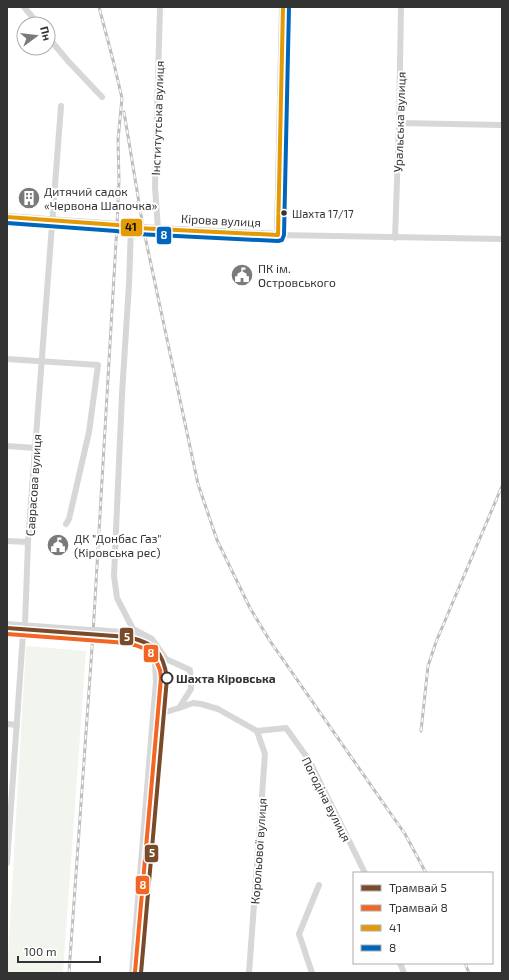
<svg xmlns="http://www.w3.org/2000/svg" width="509" height="980" viewBox="0 0 509 980" font-family="'Exo 2',sans-serif">
<style>
.green{fill:#f1f5ed}
.lines{fill:none;stroke-linecap:round;stroke-linejoin:round}
.minor{stroke:#d7d7d7;stroke-width:6}
.major{stroke:#cacaca;stroke-width:8}
.rail-casing{stroke:#bebebe;stroke-width:3}
.rail{stroke:#fff;stroke-width:1.5;stroke-dasharray:4.5;stroke-linecap:butt}
.minor-bridge{stroke:#d7d7d7;stroke-width:6}
.bus-1-casing{stroke:#fff;stroke-width:7}
.bus-2-casing{stroke:#fff;stroke-width:7}
.bus-1{stroke:#e39a05;stroke-width:4}
.bus-2{stroke:#0065bd;stroke-width:4}
.tram-1-casing{stroke:#fff;stroke-width:7}
.tram-2-casing{stroke:#fff;stroke-width:7}
.tram-1{stroke:#7a4b2a;stroke-width:4}
.tram-2{stroke:#f26522;stroke-width:4}
.bus-dot{fill:#333;stroke:#fff;stroke-width:1.5}
.stop-dot{fill:#fff;stroke:#333;stroke-width:2}
.labels{text-anchor:middle;dominant-baseline:central;stroke-width:4;stroke-linejoin:round;paint-order:stroke}
.bus-label{font-size:11px;fill:#333;stroke:#fff;text-anchor:start}
.street-label{font-size:12px;fill:#333;stroke:#fff}
.poi-label{font-size:12px;fill:#333;stroke:#fff;text-anchor:start}
.stop-label{font-size:12px;font-weight:bold;fill:#333;stroke:#fff;text-anchor:start}
.line-badge{stroke:#fff;stroke-width:1.5}
.badge-label{font-size:11px;text-anchor:middle;font-weight:bold;fill:#fff}
.pale-badge-label{font-size:11px;text-anchor:middle;font-weight:bold;fill:#111}
</style>
<rect width="100%" height="100%" fill="#fff"/>
<!-- green -->
<path class="green" d="M 26,646 L 86,651 L 63,973 L 7,973 Z"/>
<g class="lines">
<!-- minor -->
<path class="minor" d="M 24,7 L 38,24
M 48,37 L 68,61 L 102,97
M 399,123 L 502,125
M 131,228 L 129,284 L 122,394 L 114,576 L 117,598 L 133,629 L 152,639 L 166,659 L 190,670 L 191,689 L 179,708 L 153,716
M 158,229 L 155,187 L 160,7
M 278,235 L 502,239
M 395,238 L 399,123 L 401,7
M 7,359 L 98,365 L 89,432 L 69,519 L 66,524
M 7,446 L 36,448
M 7,541 L 28,542
M 7,624 L 89,630
M 97,630 L 132,633 L 142,639 L 155,663 L 156,682 L 153,716 L 132,973
M 179,708 L 193,703 L 201,704 L 218,709 L 257,731 L 286,728 L 309,760 L 365,873
M 7,724 L 17,725
M 7,863 L 23,634 L 25,625 L 28,542 L 61,106
M 400,963 L 404,973
M 249,973 L 265,754 L 257,731
M 312,973 L 299,934 L 319,885"/>
<!-- major -->
<path class="major" d="M 7,217 L 117,225 C 130,228 144,228 158,229 L 278,235 L 283,7"/>
<!-- rail casing -->
<g class="rail-casing">
<path id="rail" d="M 124,112 L 143,227 L 198,484 L 217,540 L 250,608 L 270,641 L 405,834 L 426,873
M 421,731 L 428,666 L 436,642 L 502,486
M 465,963 L 469,973
M 69,973 L 93,634 L 117,225 L 119,181 L 118,140 L 122,98 L 113,60 L 99,7"/>
</g>
<!-- rail -->
<use href="#rail" class="rail"/>
<!-- minor-bridge -->
<path class="minor-bridge" d="M 89,630 L 97,630"/>
<!-- bus-1 casing -->
<g class="bus-1-casing">
<path id="bus-1" d="M 7,217 L 117,225 L 137,228 L 278,235 L 283,7"/>
</g>
<!-- bus-2 casing -->
<g class="bus-2-casing">
<path id="bus-2" d="M 7,223 L 116,231 L 137,234 L 278,241 L 282,240 L 284,235 L 289,7"/>
</g>
<!-- bus-1 -->
<use href="#bus-1" class="bus-1"/>
<!-- bus-2 -->
<use href="#bus-2" class="bus-2"/>
<!-- tram-1 casing -->
<g class="tram-1-casing">
<path id="tram-1" d="M 7,628 L 128,637 C 154,643 163,651 167,678 L 141,973"/>
</g>
<!-- tram-2 casing -->
<g class="tram-2-casing">
<path id="tram-2" d="M 7,634 L 127,643 L 135,645 L 148,650 L 155,658 L 160,670 L 161,678 L 135,972"/>
</g>
<!-- tram-1 -->
<use href="#tram-1" class="tram-1"/>
<!-- tram-2 -->
<use href="#tram-2" class="tram-2"/>
</g>
<!-- icons -->
<defs>
<g id="building-disc" transform="scale(1.15)"><circle r="9.5" fill="#7a7a7a" stroke="#fff"/><path d="M-4-6H4V6H1V3H-1V6H-4ZM-2.5-4.3h1.7v1.8h-1.7ZM.8-4.3h1.7v1.8H.8ZM-2.5-1h1.7V.8h-1.7ZM.8-1h1.7V.8H.8Z" fill="#fff"/></g>
<g id="civic-disc" transform="scale(1.15)"><circle r="9.5" fill="#7a7a7a" stroke="#fff"/><path d="M-.6-6.5H3V-4.5H.6V-3L4-1V1h2V6H-6V1h2V-1L-.6-3ZM-1.2 2.5V6h2.4V2.5Z" fill="#fff"/></g>
</defs>
<g fill-rule="evenodd">
<use href="#building-disc" x="29" y="198"/>
<use href="#civic-disc" x="242" y="275"/>
<use href="#civic-disc" x="58" y="545"/>
</g>
<!-- markers -->
<circle class="bus-dot" cx="284" cy="213" r="3.5"/>
<circle class="stop-dot" cx="167" cy="678" r="5.5"/>
<g class="labels">
<!-- bus labels -->
<g class="bus-label">
<text x="292" y="213">Шахта 17/17</text>
</g>
<!-- street labels -->
<g class="street-label">
<text transform="translate(157 118) rotate(-88)">Інститутська вулиця</text>
<text transform="translate(399 122) rotate(-88)">Уральська вулиця</text>
<text transform="translate(221 220) rotate(3)">Кірова вулиця</text>
<text transform="translate(33 485) rotate(-86)">Саврасова вулиця</text>
<text transform="translate(327 799) rotate(63)">Погодіна вулиця</text>
<text transform="translate(258 851) rotate(-86)">Корольової вулиця</text>
</g>
<!-- poi labels -->
<g class="poi-label">
<text x="44" y="191">Дитячий садок<tspan x="44" dy="14">«Червона Шапочка»</tspan></text>
<text x="258" y="268">ПК ім.<tspan x="258" dy="14">Островського</tspan></text>
<text x="74" y="538">ДК "Донбас Газ"<tspan x="74" dy="14">(Кіровська рес)</tspan></text>
</g>
<!-- stop labels -->
<g class="stop-label">
<text x="176" y="678">Шахта Кіровська</text>
</g>
</g>
<g class="line-badge">
<rect x="120" y="218" width="23" height="19" rx="4" fill="#e39a05"/>
<rect x="156" y="226" width="16" height="19" rx="4" fill="#0065bd"/>
<rect x="119" y="627" width="15" height="19" rx="4" fill="#7a4b2a"/>
<rect x="143" y="644" width="16" height="19" rx="4" fill="#f26522"/>
<rect x="144" y="844" width="15" height="19" rx="4" fill="#7a4b2a"/>
<rect x="135" y="875" width="15" height="20" rx="4" fill="#f26522"/>
</g>
<g class="badge-label">
<text x="164" y="239">8</text>
<text x="127" y="641">5</text>
<text x="151" y="657">8</text>
<text x="152" y="857">5</text>
<text x="143" y="889">8</text>
</g>
<g class="pale-badge-label">
<text x="131" y="231">41</text>
</g>
<!-- border -->
<rect width="509" height="980" fill="none" stroke="#333333" stroke-width="16"/>
<!-- legend -->
<rect x="353" y="872" width="140" height="92" fill="#ffffff" stroke="#adadad"/>
<rect x="361" y="885" width="20" height="6" fill="#7a4b2a" stroke="#adadad"/>
<text x="389" y="892" font-size="12" fill="#333333">Трамвай 5</text>
<rect x="361" y="905" width="20" height="6" fill="#f26522" stroke="#adadad"/>
<text x="389" y="912" font-size="12" fill="#333333">Трамвай 8</text>
<rect x="361" y="925" width="20" height="6" fill="#e39a05" stroke="#adadad"/>
<text x="389" y="932" font-size="12" fill="#333333">41</text>
<rect x="361" y="945" width="20" height="6" fill="#0065bd" stroke="#adadad"/>
<text x="389" y="952" font-size="12" fill="#333333">8</text>
<!-- north arrow -->
<g transform="translate(36 36) rotate(75)"><circle r="19" fill="#ffffff" stroke="#adadad"/>
<path d="M0-3L7 15L0 10L-7 15Z" fill="#7a7a7a"/>
<text y="-6" font-size="11" font-weight="bold" text-anchor="middle" fill="#333333">Пн</text>
</g>
<!-- scale -->
<path d="M18 956v6h82v-6" fill="none" stroke="#333333" stroke-width="2"/>
<text x="24" y="956" font-size="12" fill="#333333" stroke="#ffffff" stroke-width="3" paint-order="stroke">100 m</text>
</svg>
